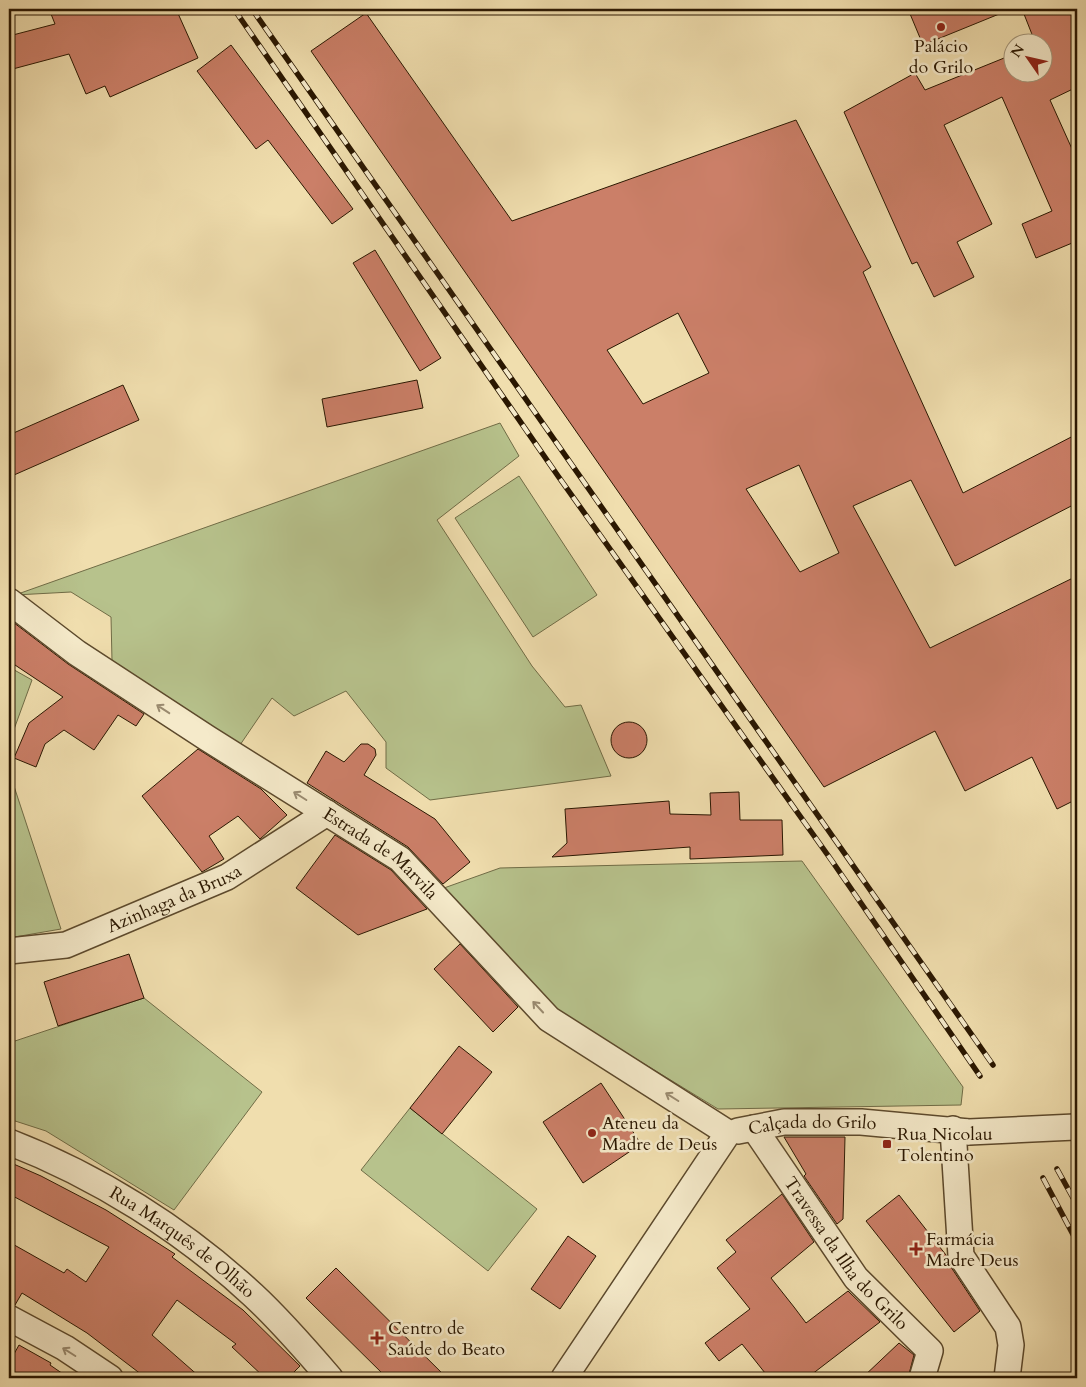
<svg xmlns="http://www.w3.org/2000/svg" width="1086" height="1387" viewBox="0 0 1086 1387" font-family="Cardo,serif">
<style>
.green{fill:#b7c28c;stroke:#706c46}
.building{fill:#cb7f68;stroke:#2a1701;fill-rule:evenodd}
.lines{fill:none;stroke-linecap:round;stroke-linejoin:round}
.street-casing{stroke:#5c492c;stroke-width:28}
.street{stroke:#f5eaca;stroke-width:25}
.rail-casing{stroke:#2a1701;stroke-width:5.5}
.rail{stroke:#f5eaca;stroke-width:4;stroke-dasharray:11;stroke-linecap:butt}
.street-bridge-casing{stroke:#5c492c;stroke-width:28;stroke-linecap:butt}
.street-bridge{stroke:#f5eaca;stroke-width:25}
.oneway{stroke:#9a8b70}
.poi-dot{fill:#8f2418;stroke:#f5eaca;stroke-width:2}
.labels{text-anchor:middle;dominant-baseline:central;stroke-width:5;stroke-linejoin:round;paint-order:stroke}
.poi-label{font-size:18px;fill:#2a1701;stroke:#f5eaca;text-anchor:start}
.street-label{font-size:18px;fill:#2a1701;stroke:#f5eaca}
</style>
<rect width="100%" height="100%" fill="#f0deae"/>
<filter id="stains"><feTurbulence type="fractalNoise" baseFrequency=".004" numOctaves="4"/><feColorMatrix values="0 0 0 0 .2 0 0 0 0 .09 0 0 0 0 .02 0 0 0 .5 -.17"/></filter>
<radialGradient id="worn" r=".72"><stop offset=".6" stop-color="#630" stop-opacity="0"/><stop offset="1" stop-color="#630" stop-opacity=".3"/></radialGradient>
<!-- green -->
<path class="green" d="M 500,423 L 519,456 L 437,520 L 532,666 L 565,707 L 581,705 L 611,776 L 430,800 L 386,768 L 386,742 L 346,691 L 294,716 L 272,698 L 240,745 L 112,661 L 111,617 L 71,592 L 15,595 Z
M 519,476 L 597,595 L 533,637 L 455,518 Z
M 9,667 L 32,680 L 9,743 Z
M 9,771 L 61,929 L 9,938 Z
M 802,861 L 963,1087 L 961,1105 L 718,1109 L 543,1002 L 444,888 L 500,868 Z
M 144,998 L 262,1092 L 174,1210 L 46,1131 L 9,1119 L 9,1043 Z
M 410,1108 L 537,1209 L 488,1271 L 361,1170 Z"/>
<!-- building -->
<path class="building" d="M 49,9 L 176,9 L 198,58 L 110,97 L 105,86 L 86,94 L 69,54 L 9,70 L 9,36 L 55,24 Z
M 908,9 L 1009,9 L 1009,10 L 923,45 Z
M 1022,9 L 1077,9 L 1077,87 L 1050,100 L 1077,160 L 1077,241 L 1036,258 L 1022,224 L 1052,211 L 1002,97 L 944,125 L 992,224 L 957,242 L 974,277 L 934,297 L 917,262 L 912,264 L 844,112 L 915,73 L 925,90 L 1014,54 L 1014,72 L 1044,72 L 1044,42 L 1035,42 Z
M 366,13 L 512,221 L 796,120 L 871,267 L 863,272 L 963,493 L 1077,434 L 1077,503 L 955,566 L 911,480 L 853,506 L 930,648 L 1077,576 L 1077,799 L 1057,809 L 1032,757 L 965,791 L 935,731 L 824,787 L 311,51 ZM 678,313 L 709,373 L 643,404 L 607,350 ZM 799,465 L 839,553 L 800,572 L 746,489 Z
M 231,45 L 353,209 L 332,224 L 268,140 L 256,149 L 197,71 Z
M 375,250 L 441,358 L 420,371 L 353,263 Z
M 417,380 L 423,408 L 327,427 L 322,399 Z
M 123,385 L 139,420 L 14,475 L 9,463 L 9,435 Z
M 9,619 L 68,664 L 144,714 L 136,726 L 118,715 L 94,750 L 64,730 L 45,744 L 36,767 L 14,758 L 29,723 L 63,697 L 9,661 Z
M611 740a18 18 0 1 1 36 0a18 18 0 1 1-36 0Z
M 361,744 L 368,744 L 375,749 L 376,755 L 364,775 L 435,819 L 470,862 L 443,884 L 408,847 L 307,783 L 326,751 L 344,762 Z
M 198,749 L 261,789 L 287,815 L 260,839 L 238,816 L 209,836 L 224,859 L 202,872 L 142,796 Z
M 739,792 L 740,820 L 782,820 L 783,855 L 690,859 L 690,847 L 552,857 L 567,843 L 565,809 L 669,801 L 670,814 L 711,815 L 710,793 Z
M 335,835 L 391,870 L 427,909 L 358,935 L 296,888 Z
M 460,944 L 518,1007 L 493,1032 L 434,969 Z
M 129,954 L 144,998 L 58,1026 L 44,982 Z
M 459,1046 L 492,1072 L 442,1134 L 410,1108 Z
M 601,1083 L 641,1144 L 583,1183 L 543,1122 Z
M 784,1137 L 845,1137 L 843,1219 L 837,1224 L 804,1176 L 806,1174 Z
M 9,1162 L 41,1176 L 106,1210 L 175,1254 L 172,1257 L 243,1310 L 300,1366 L 288,1378 L 265,1378 L 232,1347 L 236,1344 L 177,1300 L 152,1335 L 201,1378 L 146,1378 L 87,1333 L 22,1293 L 15,1305 L 9,1304 L 9,1242 L 64,1273 L 67,1269 L 86,1282 L 109,1247 L 9,1194 Z
M 782,1194 L 814,1242 L 771,1278 L 794,1307 L 806,1323 L 848,1291 L 880,1322 L 807,1378 L 769,1378 L 742,1344 L 719,1361 L 705,1343 L 750,1309 L 717,1268 L 736,1252 L 726,1240 Z
M 899,1195 L 946,1255 L 949,1264 L 980,1311 L 954,1332 L 866,1221 Z
M 568,1236 L 596,1256 L 560,1309 L 531,1289 Z
M 336,1268 L 447,1378 L 387,1378 L 306,1298 Z
M 899,1343 L 914,1355 L 908,1378 L 862,1378 Z
M 19,1345 L 51,1363 L 50,1365 L 69,1378 L 9,1378 L 9,1363 Z"/>
<g class="lines">
<!-- street casing -->
<g class="street-casing">
<g id="street">
<path id="s1" d="M 9,601 L 77,653 L 207,738 L 400,859 L 549,1019 L 728,1133"/>
<path id="s2" d="M 9,951 L 66,945 L 227,877 L 327,813"/>
<path id="s3" d="M 754,1128 L 856,1278 L 930,1351 L 922,1378"/>
<path d="M 953,1129 L 961,1256 L 1008,1327 L 1011,1345 L 1007,1378"/>
<path id="s4" d="M 738,1131 L 784,1122 L 861,1122 L 969,1132"/>
<path id="s5" d="M 9,1142 C 97,1176 183,1230 253,1295 C 280,1320 306,1350 330,1378"/>
<path d="M 9,1318 L 65,1348 L 110,1378"/>
<path d="M 564,1378 L 728,1133"/>
</g>
</g>
<!-- street -->
<use href="#street" class="street"/>
<!-- rail casing -->
<g class="rail-casing">
<path id="rail" d="M 234,9 L 558,476 L 832,861 L 980,1076
M 252,9 L 993,1065
M 1057,1169 L 1077,1205
M 1043,1178 L 1077,1242"/>
</g>
<!-- rail -->
<use href="#rail" class="rail"/>
<!-- street-bridge casing -->
<g class="street-bridge-casing">
<path id="street-bridge" d="M 969,1132 L 1075,1127"/>
</g>
<!-- street-bridge -->
<use href="#street-bridge" class="street-bridge"/>
</g>
<!-- one-way arrows -->
<defs><path id="oneway-shaft" d="M-6 0H5M1.5-3L5.5 0L1.5 3" fill="none" stroke-width="1.6" stroke-linecap="round" stroke-linejoin="round" transform="scale(1.25)"/></defs>
<g class="oneway">
<use href="#oneway-shaft" transform="translate(163 709) rotate(-147)"/>
<use href="#oneway-shaft" transform="translate(300 796) rotate(-148)"/>
<use href="#oneway-shaft" transform="translate(538 1007) rotate(-133)"/>
<use href="#oneway-shaft" transform="translate(672 1097) rotate(-148)"/>
<use href="#oneway-shaft" transform="translate(69 1352) rotate(-148)"/>
</g>
<!-- markers -->
<g class="poi-dot">
<circle cx="941" cy="27" r="5"/>
<circle cx="592" cy="1133" r="5"/>
<rect x="882" y="1139" width="10" height="10" rx="2.5"/>
<path d="M913.5 1241.5h5v5h5v5h-5v5h-5v-5h-5v-5h5z"/>
<path d="M374.5 1330.5h5v5h5v5h-5v5h-5v-5h-5v-5h5z"/>
</g>
<g class="labels">
<!-- poi labels -->
<g class="poi-label">
<text x="941" y="46" text-anchor="middle">Palácio<tspan x="941" dy="21">do Grilo</tspan></text>
<text x="602" y="1123">Ateneu da<tspan x="602" dy="21">Madre de Deus</tspan></text>
<text x="897" y="1134">Rua Nicolau<tspan x="897" dy="21">Tolentino</tspan></text>
<text x="926" y="1239">Farmácia<tspan x="926" dy="21">Madre Deus</tspan></text>
<text x="388" y="1328">Centro de<tspan x="388" dy="21">Saúde do Beato</tspan></text>
</g>
<!-- street labels -->
<g class="street-label">
<text stroke="none"><textPath href="#s1" startOffset="450">Estrada de Marvila</textPath></text>
<text stroke="none"><textPath href="#s2" startOffset="175">Azinhaga da Bruxa</textPath></text>
<text stroke="none"><textPath href="#s4" startOffset="75">Calçada do Grilo</textPath></text>
<text stroke="none"><textPath href="#s5" startOffset="201">Rua Marquês de Olhão</textPath></text>
<text stroke="none"><textPath href="#s3" startOffset="156">Travessa da Ilha do Grilo</textPath></text>
</g>
</g>
<!-- margin -->
<rect width="1086" height="1387" fill="none" stroke="#f0deae" stroke-width="30"/>
<rect x="10" y="10" width="1066" height="1367" fill="none" stroke="#2a1701" stroke-width="2.5"/>
<rect x="15" y="15" width="1056" height="1357" fill="none" stroke="#2a1701"/>
<!-- north arrow -->
<g transform="translate(1028 58) rotate(304)"><circle r="24" fill="#f5eaca" stroke="#a4967a"/>
<path d="M0-4L9 19L0 12L-9 19Z" fill="#8f2418"/>
<text y="-8" font-size="14" font-weight="bold" text-anchor="middle" fill="#2a1701">N</text>
</g>
<rect width="100%" height="100%" filter="url(#stains)"/>
<rect width="100%" height="100%" fill="url(#worn)"/>
</svg>
